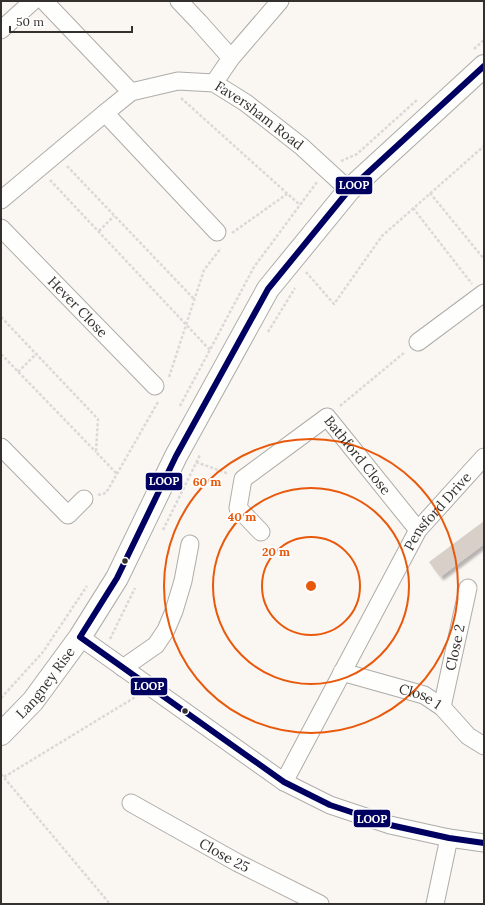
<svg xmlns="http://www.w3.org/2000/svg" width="485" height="905" viewBox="0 0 485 905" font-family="Lora,serif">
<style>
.building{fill:#d8d0c8;filter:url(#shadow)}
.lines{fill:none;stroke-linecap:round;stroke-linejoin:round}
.minor-casing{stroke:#afaca9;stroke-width:19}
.major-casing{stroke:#afaca9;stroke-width:24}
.path{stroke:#dbd9d8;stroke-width:2.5;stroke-dasharray:3 2;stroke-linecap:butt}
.minor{stroke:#fefefd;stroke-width:17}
.major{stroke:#fefefd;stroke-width:22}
.bus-1-casing{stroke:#fff;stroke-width:9}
.bus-1{stroke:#000060;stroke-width:6}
.ring{fill:none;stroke:#e8590c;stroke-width:2}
.bus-dot{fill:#33302e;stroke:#fff;stroke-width:1.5}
.labels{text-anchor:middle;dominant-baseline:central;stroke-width:4;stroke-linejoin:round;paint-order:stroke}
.street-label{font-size:14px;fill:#33302e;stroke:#fff}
.centre{fill:#e8590c;stroke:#fff;stroke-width:2}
.ring-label{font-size:12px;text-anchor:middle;font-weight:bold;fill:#e8590c;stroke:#fff;stroke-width:4;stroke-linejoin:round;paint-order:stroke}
.line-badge{stroke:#fff;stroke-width:1.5}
.badge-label{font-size:11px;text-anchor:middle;font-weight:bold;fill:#fff}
</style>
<defs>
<filter id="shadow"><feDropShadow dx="3.5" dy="3.5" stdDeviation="1" flood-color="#0004"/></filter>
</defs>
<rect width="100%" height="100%" fill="#faf6f2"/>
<!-- building -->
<path class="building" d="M 484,521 L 484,544 L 440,577 L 429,562 Z"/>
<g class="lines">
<!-- minor casing -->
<g class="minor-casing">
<g id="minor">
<path d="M 44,1 L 131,92"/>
<path d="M 179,1 L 199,22 L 231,58"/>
<path d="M 1,30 L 33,1"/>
<path d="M 214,83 L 231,58 L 280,1"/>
<path d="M 105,113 L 217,232"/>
<path id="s1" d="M 1,200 L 105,113 L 131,92 L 178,81 L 214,83 L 246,103 L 301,146 L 349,190"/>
<path id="s2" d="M 1,228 L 155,386"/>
<path d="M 418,342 L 484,293"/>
<path d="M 1,447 L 68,515 L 84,499"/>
<path id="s3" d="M 261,532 L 238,508 L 243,479 L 327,417 L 418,530"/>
<path d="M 80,637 L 284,782 L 330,805 L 390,825 L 449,838 L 484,843"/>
<path d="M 123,668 L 156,645 L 166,630 L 174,611 L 183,581 L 190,544"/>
<path id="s4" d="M 342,672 L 424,695 L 442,707 L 468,736 L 484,746"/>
<path id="s5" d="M 442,707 L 468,588"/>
<path id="s6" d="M 284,782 L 418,530 L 484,457"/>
<path id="s7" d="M 131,803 L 238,863 L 320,904"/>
<path d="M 435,904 L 449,838"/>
</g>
</g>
<!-- major casing -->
<g class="major-casing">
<g id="major">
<path id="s8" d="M 1,734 L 33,701 L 80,637 L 117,578 L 176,456 L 268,289 L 349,190 L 484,66"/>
</g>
</g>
<!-- path -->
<path class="path" d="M 474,49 L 484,40
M 181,98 L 300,205
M 341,161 L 357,154 L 418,99
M 67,166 L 194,299
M 50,180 L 210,350
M 430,193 L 484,259
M 413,208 L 472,284
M 99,231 L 114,216
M 232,233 L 287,194
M 306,272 L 334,304 L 382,236 L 484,146
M 1,317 L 98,419 L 96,452 L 117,474
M 268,332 L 295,288
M 1,354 L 96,452
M 18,372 L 36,354
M 169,377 L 204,270 L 221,248
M 180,406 L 254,267 L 317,182
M 340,406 L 405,352
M 196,462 L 229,474
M 98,495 L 106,493 L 158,402
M 163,530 L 200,455
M 110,639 L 135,588
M 1,698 L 43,652 L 87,586
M 1,774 L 110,904
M 4,777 L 137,696"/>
<!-- minor -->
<use href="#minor" class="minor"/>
<!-- major -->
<use href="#major" class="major"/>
<!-- bus-1 casing -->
<g class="bus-1-casing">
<path id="bus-1" d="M 80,637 L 117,578 L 176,456 L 268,289 L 349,190 L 484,66
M 80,637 L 284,782 L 330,805 L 390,825 L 449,838 L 484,843"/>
</g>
<!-- bus-1 -->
<use href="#bus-1" class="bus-1"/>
</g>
<!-- distance rings -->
<g class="ring">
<circle cx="311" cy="586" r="49"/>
<circle cx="311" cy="586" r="98"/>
<circle cx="311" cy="586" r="147"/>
</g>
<!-- markers -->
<g class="bus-dot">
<circle cx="125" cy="561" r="3.5"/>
<circle cx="185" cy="711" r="3.5"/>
</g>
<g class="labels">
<!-- street labels -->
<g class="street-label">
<text stroke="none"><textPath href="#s1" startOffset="309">Faversham Road</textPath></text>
<text stroke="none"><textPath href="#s2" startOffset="110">Hever Close</textPath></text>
<text stroke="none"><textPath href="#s3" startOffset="216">Bathford Close</textPath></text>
<text stroke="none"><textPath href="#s6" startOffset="312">Pensford Drive</textPath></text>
<text stroke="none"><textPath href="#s5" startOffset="61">Close 2</textPath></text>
<text stroke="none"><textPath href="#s8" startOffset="68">Langney Rise</textPath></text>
<text stroke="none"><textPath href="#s4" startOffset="82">Close 1</textPath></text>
<text stroke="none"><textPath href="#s7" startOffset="107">Close 25</textPath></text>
</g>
</g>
<circle cx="311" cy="586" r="6" class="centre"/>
<g class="ring-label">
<text x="207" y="486">60 m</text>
<text x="242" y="521">40 m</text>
<text x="276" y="556">20 m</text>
</g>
<g class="line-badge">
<rect x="335" y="176" width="38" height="19" rx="4" fill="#000060"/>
<rect x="145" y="472" width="38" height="19" rx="4" fill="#000060"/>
<rect x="130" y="677" width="38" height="19" rx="4" fill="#000060"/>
<rect x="353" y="809" width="38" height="19" rx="4" fill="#000060"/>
</g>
<g class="badge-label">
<text x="354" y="189">LOOP</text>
<text x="164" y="485">LOOP</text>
<text x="149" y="690">LOOP</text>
<text x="372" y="823">LOOP</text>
</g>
<!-- border -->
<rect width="485" height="905" fill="none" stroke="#33302e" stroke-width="4"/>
<!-- scale -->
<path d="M10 26v6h122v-6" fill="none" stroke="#33302e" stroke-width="2"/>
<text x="16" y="26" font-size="12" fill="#33302e" stroke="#ffffff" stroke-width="3" paint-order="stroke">50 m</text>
</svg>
